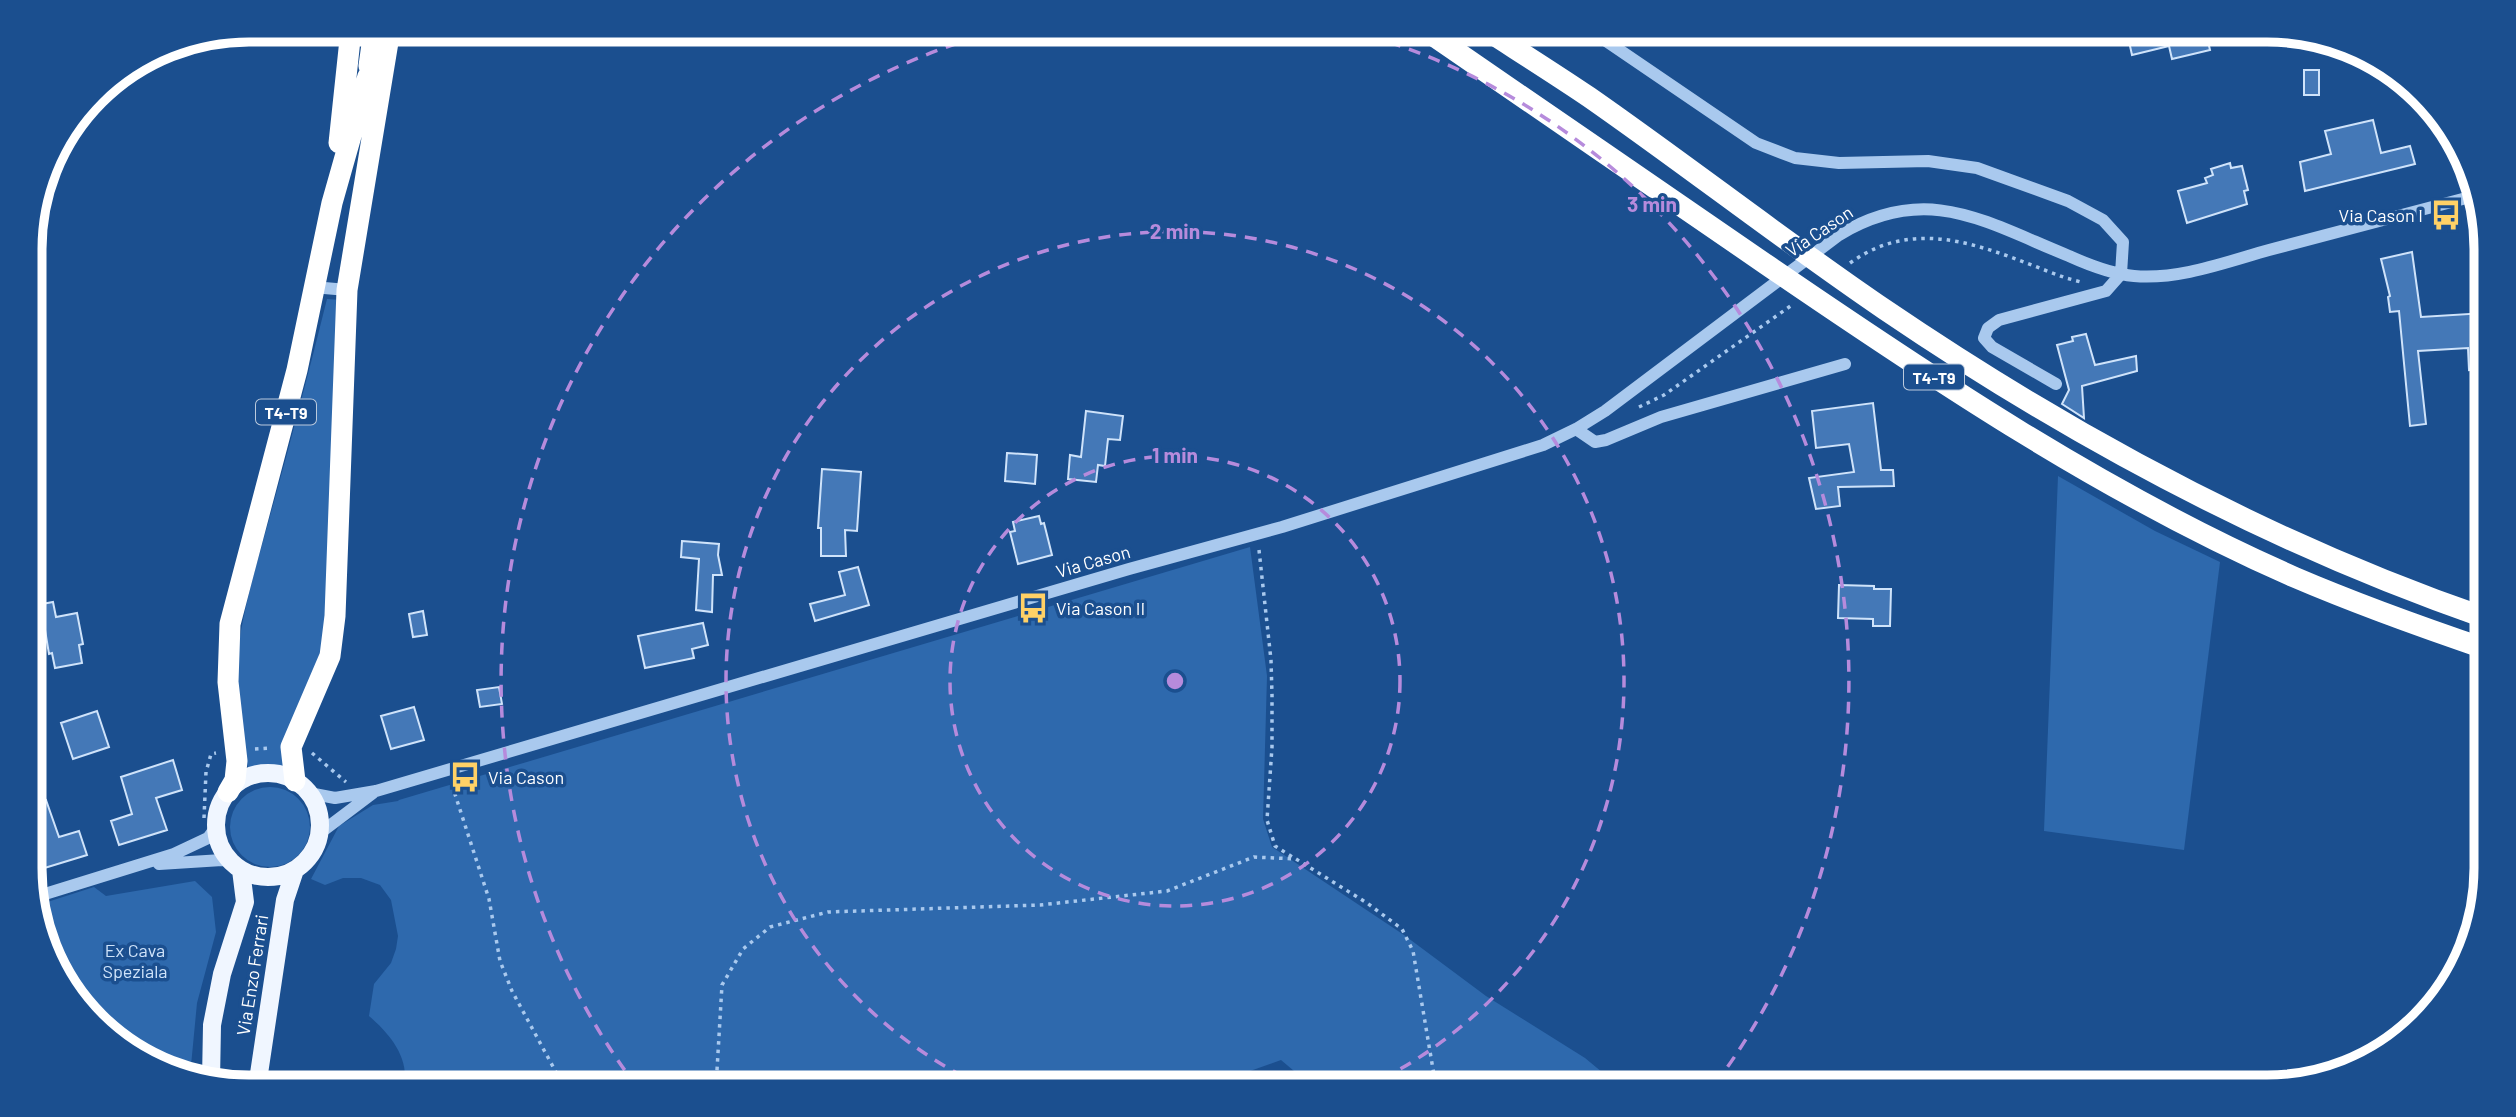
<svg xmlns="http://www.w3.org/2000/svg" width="2516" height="1117" viewBox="0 0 2516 1117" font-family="Barlow,sans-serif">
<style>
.green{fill:#2e69ad}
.building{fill:#4478b7;stroke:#cfe3fa;stroke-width:2}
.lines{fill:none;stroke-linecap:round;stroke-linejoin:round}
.path{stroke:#a9c9ee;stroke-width:3.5;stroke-dasharray:3.5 5;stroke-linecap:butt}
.minor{stroke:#a9c9ee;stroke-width:12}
.major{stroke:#f0f6ff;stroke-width:18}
.highway{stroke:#fff;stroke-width:21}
.ring{fill:none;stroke:#b68bdc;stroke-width:3.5;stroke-dasharray:12 9}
.labels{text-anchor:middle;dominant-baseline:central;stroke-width:7;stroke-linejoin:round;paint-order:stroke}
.shield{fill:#1b4f8f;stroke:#bbcadd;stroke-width:2}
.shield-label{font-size:16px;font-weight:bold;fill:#fff}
.poi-label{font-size:18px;fill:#fff;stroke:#1b4f8f;text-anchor:start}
.street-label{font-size:18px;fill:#fff;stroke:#1b4f8f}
.park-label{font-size:18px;fill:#cfe3fa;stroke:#1b4f8f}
.rim{fill:none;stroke:#fff;stroke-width:9}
.centre{fill:#b68bdc;stroke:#1b4f8f;stroke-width:3.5}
.ring-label{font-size:21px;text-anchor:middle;font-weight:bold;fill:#b68bdc;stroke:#1b4f8f;stroke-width:7;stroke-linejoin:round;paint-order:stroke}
</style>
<rect width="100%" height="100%" fill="#1b4f8f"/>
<!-- green -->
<path class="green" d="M 327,299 L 341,300 L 325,625 L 320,656 L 285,767 L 266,765 L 248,768 C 243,737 234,705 236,673 C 239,620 256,567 270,516 C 290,444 309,372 327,299 Z
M 2058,476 L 2155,531 L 2220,562 L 2184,850 L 2044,831 Z
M 1250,547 L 1267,676 L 1263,819 L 1272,847 L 1404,935 L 1486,996 L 1585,1058 L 1620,1087 L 1313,1087 L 1281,1060 L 1219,1082 L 930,1073 L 923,1087 L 404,1087 C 410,1058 390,1034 369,1016 L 374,984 L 391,963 L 396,949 L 398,936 L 391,900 L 380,885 L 361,878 L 343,878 L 325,885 L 311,879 L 339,826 L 373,805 L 398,801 L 399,800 Z
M230 827a40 40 0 1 1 80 0a40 40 0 1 1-80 0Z
M 195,881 L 212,897 L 216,932 L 197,1003 L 190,1076 L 164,1070 L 75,1001 L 35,906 L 94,887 L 106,896 Z"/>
<!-- building -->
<path class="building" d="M 2137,30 L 2193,30 L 2194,36 L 2206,33 L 2210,50 L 2172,59 L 2169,46 L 2132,55 L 2128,37 L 2138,34 Z
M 2304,70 L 2319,70 L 2319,95 L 2304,95 Z
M 2373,120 L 2381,153 L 2410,146 L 2415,164 L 2305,191 L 2300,162 L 2331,154 L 2325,131 Z
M 2230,163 L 2231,168 L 2242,166 L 2248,190 L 2244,191 L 2247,204 L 2187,223 L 2178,191 L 2207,183 L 2205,178 L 2213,175 L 2211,169 Z
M 2412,252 L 2421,317 L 2485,313 L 2485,368 L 2469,370 L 2468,348 L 2418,351 L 2426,424 L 2410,426 L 2399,311 L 2390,312 L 2388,297 L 2390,296 L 2381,259 Z
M 2086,334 L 2095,365 L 2136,356 L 2137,371 L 2082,386 L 2084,418 L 2062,404 L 2069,390 L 2057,345 L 2073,341 L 2072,337 Z
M 1873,403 L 1881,470 L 1893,470 L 1894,486 L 1838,487 L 1840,506 L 1816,509 L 1809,478 L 1854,472 L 1849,444 L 1816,448 L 1812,411 Z
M 1086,411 L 1123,416 L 1120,440 L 1108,439 L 1105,466 L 1098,465 L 1096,482 L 1068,479 L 1070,455 L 1081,457 Z
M 1007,453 L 1037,455 L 1035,484 L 1005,481 Z
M 822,469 L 861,472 L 857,531 L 845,530 L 846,556 L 821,556 L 821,528 L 818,528 Z
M 1039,516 L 1041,524 L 1044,523 L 1052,555 L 1018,564 L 1010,532 L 1015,531 L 1013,522 Z
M 682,541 L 719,544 L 718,555 L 722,575 L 713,575 L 712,612 L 696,610 L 699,559 L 681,557 Z
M 858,567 L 869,605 L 815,621 L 810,604 L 845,595 L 839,572 Z
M 1839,585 L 1874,586 L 1874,589 L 1891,589 L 1890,626 L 1873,626 L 1873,619 L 1838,618 Z
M 53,602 L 56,617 L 77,613 L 83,644 L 79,645 L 82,663 L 55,668 L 52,653 L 49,654 L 44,624 L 31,627 L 31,606 Z
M 423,611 L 427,635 L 413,637 L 409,614 Z
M 703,623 L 708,645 L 692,649 L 694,658 L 645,668 L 638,636 Z
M 499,687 L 502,704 L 480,707 L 477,690 Z
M 414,707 L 424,740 L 391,749 L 381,716 Z
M 97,711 L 109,747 L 73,759 L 61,723 Z
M 173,760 L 182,790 L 156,798 L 167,830 L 119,845 L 111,821 L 132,814 L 121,777 Z
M 46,800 L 59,837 L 79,831 L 87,855 L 38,870 L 32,849 L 32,805 Z"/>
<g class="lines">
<!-- path -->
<path class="path" d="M 1850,263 C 1921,212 1994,252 2066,278 L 2081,282
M 1639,407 L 1664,395 L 1792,305
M 1259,550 L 1271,660 L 1272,695 L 1272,747 L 1267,820 L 1275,846 L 1294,858
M 255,749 L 272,748
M 312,753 L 346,782
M 452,785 L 489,899 L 500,961 L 512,991 L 564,1087
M 204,818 L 206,772 L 211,754 L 216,753
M 716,1087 L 722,985 L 743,949 L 770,927 L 828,912 L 1040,905 L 1167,891 L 1254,857 L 1296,859 L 1367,903 L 1402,929 L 1413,951 L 1436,1087"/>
<!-- minor -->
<path class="minor" d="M 1590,30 L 1756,143 L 1795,158 L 1839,163 L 1928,161 L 1977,168 L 2068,201 L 2103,220 L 2123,242 L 2121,274 L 2106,291 L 1999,320 L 1988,328 L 1984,338 L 1992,347 L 2056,384
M 313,287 L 347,290
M 1576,429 L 1595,442 L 1606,440 L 1661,417 L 1845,364
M 309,793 L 335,798 L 376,791 L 1129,569 L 1282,527 L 1543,445 L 1576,429 L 1605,411 L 1839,235 C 1927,182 1985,222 2069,256 C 2089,265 2112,274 2134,276 C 2179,280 2226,262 2269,250 C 2337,232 2406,214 2474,196
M 320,833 L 373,793
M 159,864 L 222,860 L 231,862
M 32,898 L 174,854 L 208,838 L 216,827"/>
<!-- major -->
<path class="major" d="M216 825a52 52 0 1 1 104 0a52 52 0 1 1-104 0Z
M 211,1080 L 212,1025 L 222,974 L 245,902 L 241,870
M 257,1087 L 285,900 L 295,870"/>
<!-- highway -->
<path class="highway" d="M 1425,30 C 1539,108 1653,187 1767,265 C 1935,380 2107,495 2294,577 C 2357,604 2421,627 2486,649
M 1486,30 C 1520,52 1555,74 1589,97 C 1688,166 1784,241 1884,309 C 2071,436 2271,544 2486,618
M 369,66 L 374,30
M 339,143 L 351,30
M 295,781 L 291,747 L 330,656 L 335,616 L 347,290 L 390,30
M 228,792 L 235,780 L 237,761 L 228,682 L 230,624 L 297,370 L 332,203 L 368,76"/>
</g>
<!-- distance rings -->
<g class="ring">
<circle cx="1175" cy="681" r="225"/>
<path d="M982 1086A449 449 0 1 1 1368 1086"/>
<path d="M637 1087A674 674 0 0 1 1001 30M1349 30A674 674 0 0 1 1713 1087"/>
</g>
<!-- icons -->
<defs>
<g id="bus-bare" transform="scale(2.415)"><path d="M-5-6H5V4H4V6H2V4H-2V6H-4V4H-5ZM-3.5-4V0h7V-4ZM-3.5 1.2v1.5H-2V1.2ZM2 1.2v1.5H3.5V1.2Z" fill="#ffd166" stroke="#1b4f8f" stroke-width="2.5" paint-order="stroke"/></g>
</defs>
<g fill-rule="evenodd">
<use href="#bus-bare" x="2446" y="215"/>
<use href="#bus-bare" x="1033" y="608"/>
<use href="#bus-bare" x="465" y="777"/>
</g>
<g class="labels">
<!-- shield labels -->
<g class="shield">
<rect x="1904" y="364.5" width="60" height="25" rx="5"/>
<rect x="256" y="399.5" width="60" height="25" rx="5"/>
</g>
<g class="shield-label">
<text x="1934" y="377">T4-T9</text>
<text x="286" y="412">T4-T9</text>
</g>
<!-- poi labels -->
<g class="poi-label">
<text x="2423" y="215" text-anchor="end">Via Cason I</text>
<text x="1056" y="608">Via Cason II</text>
<text x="488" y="777">Via Cason</text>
</g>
<!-- street labels -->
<g class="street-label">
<text transform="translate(1819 231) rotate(-34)">Via Cason</text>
<text transform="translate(1093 561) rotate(-16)">Via Cason</text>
<text transform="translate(252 975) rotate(-81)">Via Enzo Ferrari</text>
</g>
<!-- park labels -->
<g class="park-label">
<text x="135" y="950">Ex Cava<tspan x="135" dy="21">Speziala</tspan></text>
</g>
</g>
<!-- crop -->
<path d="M0 0H2516V1117H0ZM249 42H2267A207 207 0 0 1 2474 249V868A207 207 0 0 1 2267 1075H249A207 207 0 0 1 42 868V249A207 207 0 0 1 249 42Z" fill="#1b4f8f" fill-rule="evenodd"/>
<path class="rim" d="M249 42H2267A207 207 0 0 1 2474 249V868A207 207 0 0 1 2267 1075H249A207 207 0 0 1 42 868V249A207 207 0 0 1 249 42Z"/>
<circle cx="1175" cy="681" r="10" class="centre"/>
<g class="ring-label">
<text x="1652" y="212">3 min</text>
<text x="1175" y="239">2 min</text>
<text x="1175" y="463">1 min</text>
</g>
</svg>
